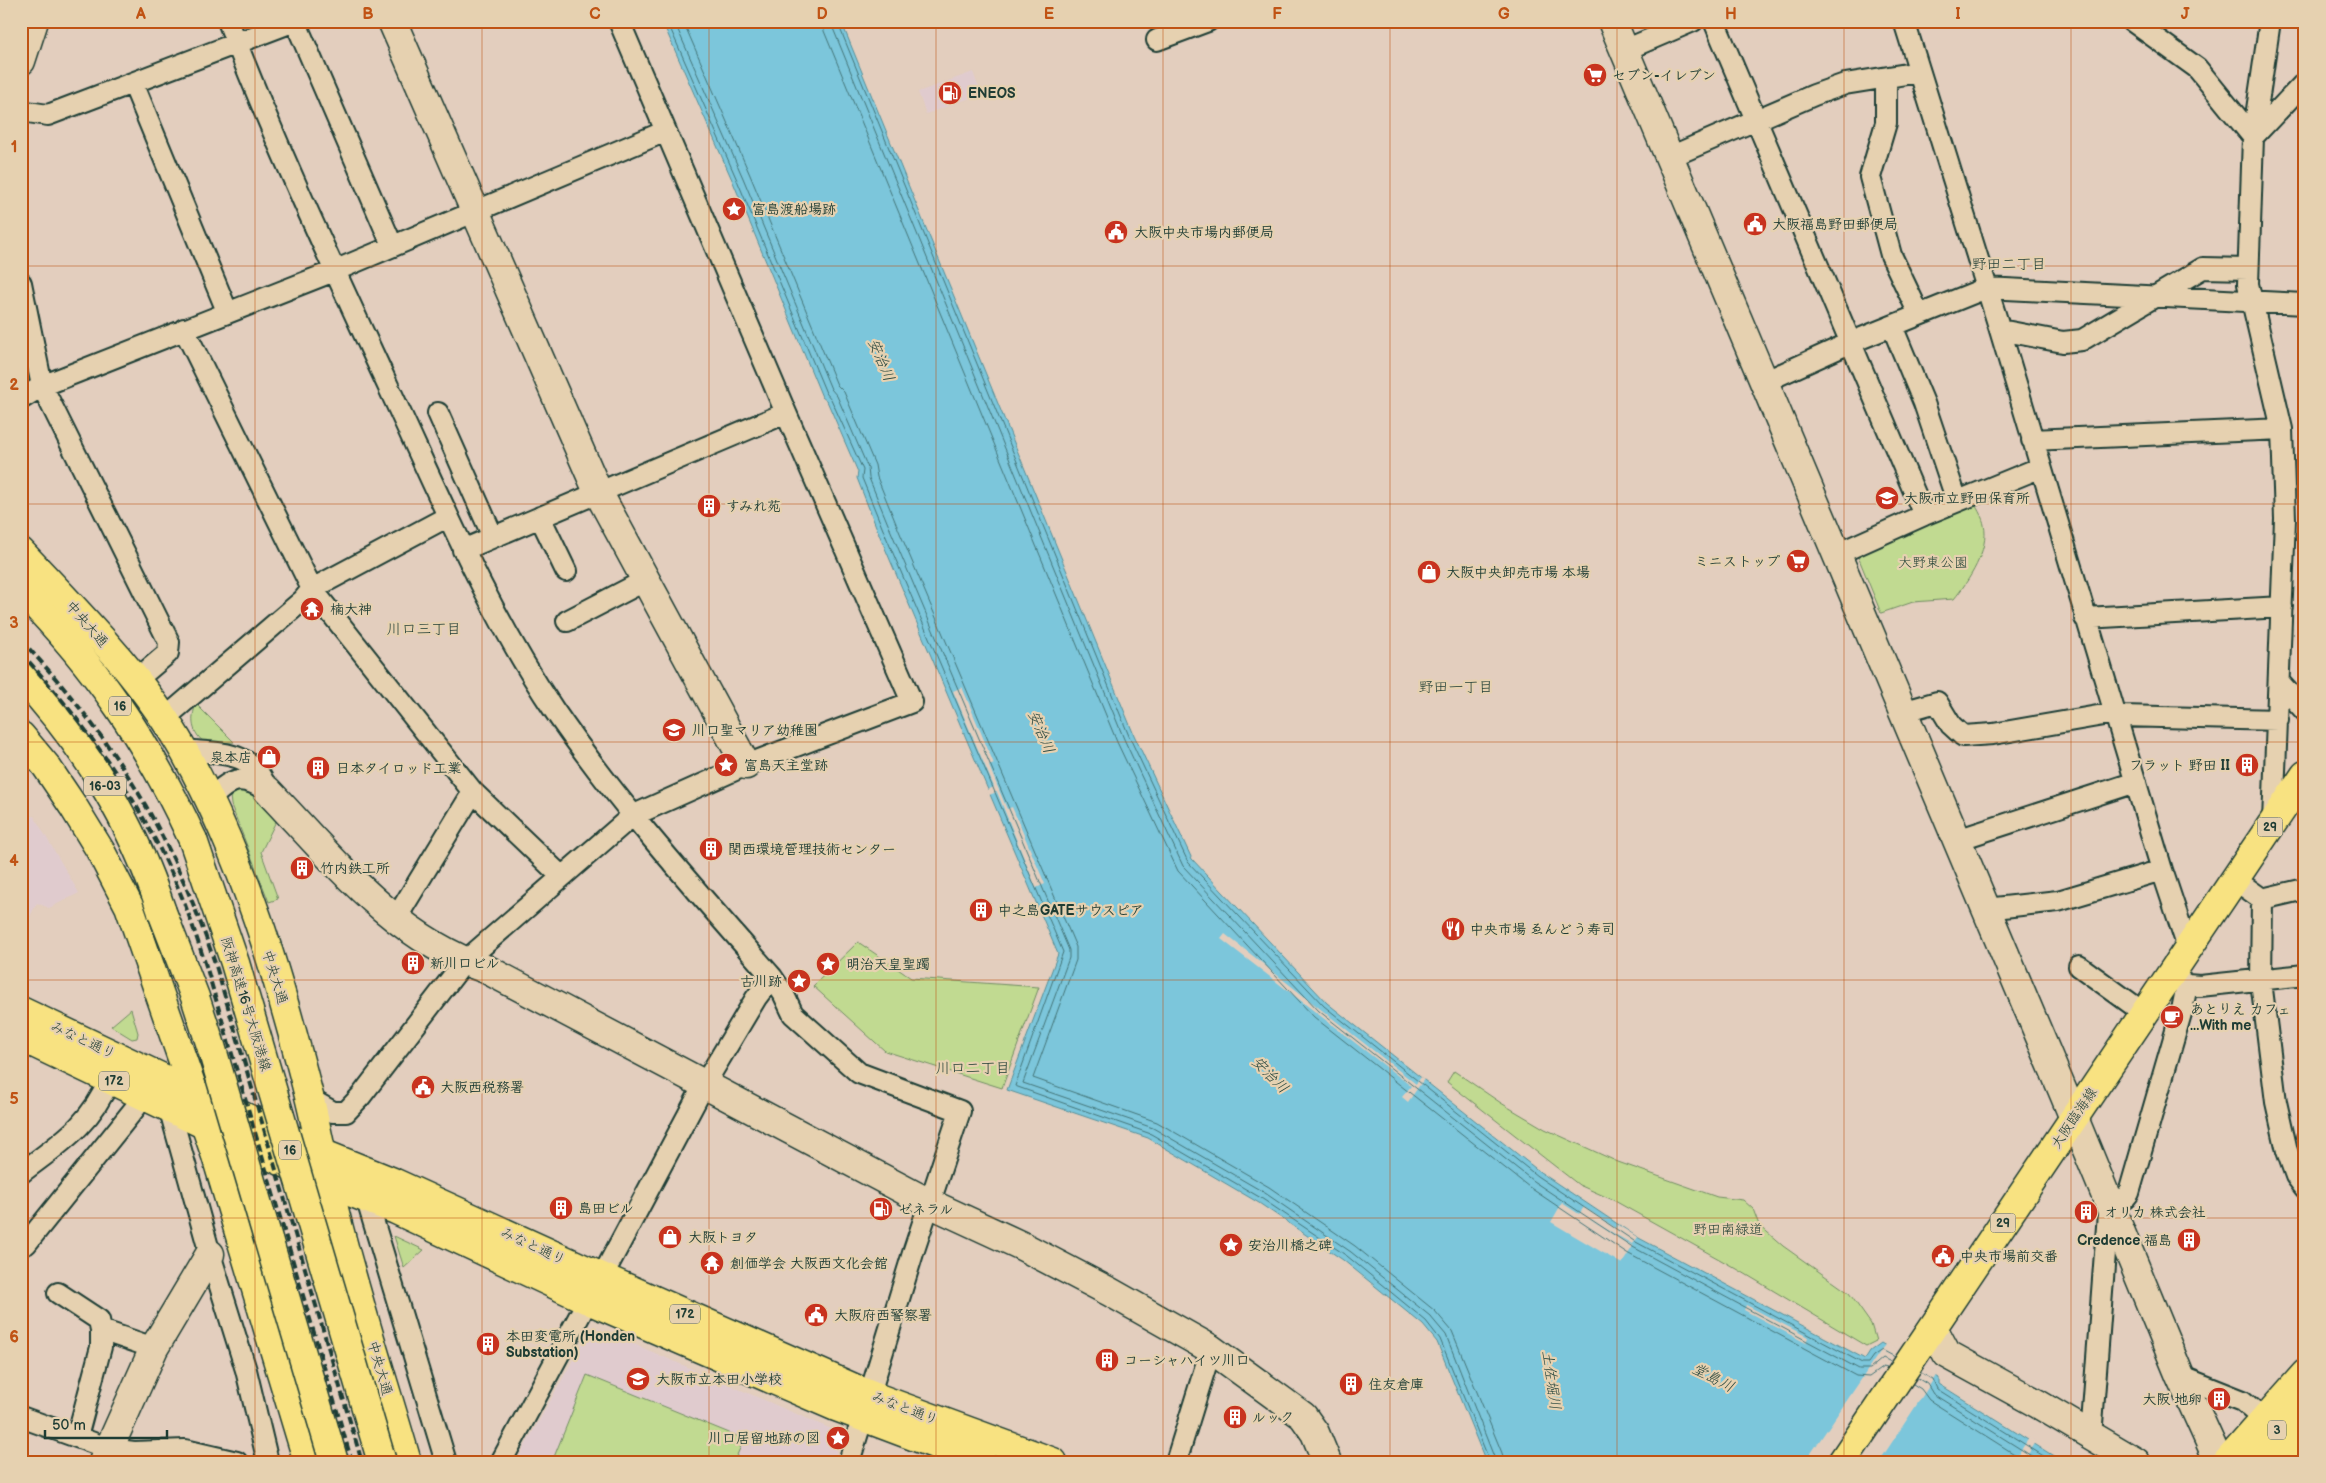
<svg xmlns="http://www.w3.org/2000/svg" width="2326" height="1483" viewBox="0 0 2326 1483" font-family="'Balsamiq Sans','Klee One',sans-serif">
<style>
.built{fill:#e0cbce}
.green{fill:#c1da91;stroke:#708c62}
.water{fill:#7bc6db;stroke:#568f98}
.pier{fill:#e3cebe}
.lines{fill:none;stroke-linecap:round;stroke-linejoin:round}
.shore{stroke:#447477;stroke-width:1}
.street-casing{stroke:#1f3d34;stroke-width:24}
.secondary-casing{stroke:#1f3d34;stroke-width:31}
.primary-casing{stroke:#1f3d34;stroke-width:31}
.highway-casing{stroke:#1f3d34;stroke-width:31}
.street{stroke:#e6d1b0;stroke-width:20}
.secondary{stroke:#e6d1b0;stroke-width:28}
.primary{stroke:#f8e281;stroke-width:28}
.highway{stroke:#f8e281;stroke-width:28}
.rail{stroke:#1f3d34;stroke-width:4;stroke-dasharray:8 4;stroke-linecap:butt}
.highway-bridge-casing{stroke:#1f3d34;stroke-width:31;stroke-linecap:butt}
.highway-bridge{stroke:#f8e281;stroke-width:28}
.grid{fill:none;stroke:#c05314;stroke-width:1;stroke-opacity:0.55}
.labels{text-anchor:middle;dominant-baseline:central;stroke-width:4.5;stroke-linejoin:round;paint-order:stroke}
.shield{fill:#e6d1b0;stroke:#5b6959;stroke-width:1}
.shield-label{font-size:12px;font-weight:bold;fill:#1f3d34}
.poi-label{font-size:14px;font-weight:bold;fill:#1f3d34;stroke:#e6d1b0;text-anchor:start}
.park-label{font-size:14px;fill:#274539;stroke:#e6d1b0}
.street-label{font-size:14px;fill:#1f3d34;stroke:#e6d1b0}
.neighbourhood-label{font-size:15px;fill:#1f3d34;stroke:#e6d1b0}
.water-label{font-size:15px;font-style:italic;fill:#24443c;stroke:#e6d1b0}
.neatline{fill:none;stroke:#c05314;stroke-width:2}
.grid-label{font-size:16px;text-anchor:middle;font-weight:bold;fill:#c05314}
</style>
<rect width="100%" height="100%" fill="#e3cebe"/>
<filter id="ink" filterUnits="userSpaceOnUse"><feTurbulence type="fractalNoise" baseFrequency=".02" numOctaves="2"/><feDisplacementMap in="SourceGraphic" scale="10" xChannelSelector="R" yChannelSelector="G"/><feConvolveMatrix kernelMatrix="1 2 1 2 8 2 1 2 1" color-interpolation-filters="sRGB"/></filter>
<g filter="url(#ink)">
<!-- built -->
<path class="built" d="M 973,72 L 981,94 L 926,114 L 918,92 Z
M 34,816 L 79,893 L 49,908 L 37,903 L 21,933 L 21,819 Z
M 592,1326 L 836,1431 L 834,1439 L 840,1441 L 833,1462 L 516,1462 Z"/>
<!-- green -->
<path class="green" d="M 1975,504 C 1978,510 1983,518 1984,525 C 1990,549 1968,582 1954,599 L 1913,602 L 1881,613 L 1857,554 Z
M 196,704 L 234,742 L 205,743 C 192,733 190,720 196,704 Z
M 235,787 L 251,788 L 278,817 L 261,852 L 278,899 L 269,902 L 231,805 L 230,795 Z
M 858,942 L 911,978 L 1039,987 L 1002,1088 L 885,1051 L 813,986 Z
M 131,1009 L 138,1033 L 137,1038 L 132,1039 L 111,1026 Z
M 1454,1071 L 1501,1103 L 1545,1129 L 1618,1162 L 1717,1197 L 1743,1200 L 1753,1209 L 1759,1225 L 1783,1246 L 1849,1293 L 1871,1324 L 1876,1341 L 1866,1346 L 1737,1269 L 1613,1200 L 1579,1185 L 1447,1082 Z
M 394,1236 L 424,1250 L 404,1268 Z
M 587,1375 L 744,1439 L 734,1462 L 552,1462 Z"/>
<!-- water -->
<path class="water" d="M 662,21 L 841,21 L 1134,735 L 1192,859 L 1327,1003 L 1540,1172 L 1637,1237 L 1865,1359 L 1870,1351 L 1881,1343 L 1939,1378 L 1939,1384 L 2063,1462 L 1486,1462 L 1437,1342 L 1423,1325 L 1343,1260 L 1259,1203 L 1148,1138 L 1007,1090 L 1058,954 L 879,534 L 857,478 L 858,472 L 827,401 L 822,397 L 733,182 Z"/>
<!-- pier -->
<path class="pier" d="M 962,687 L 994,764 L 989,766 L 1007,809 L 1012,807 L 1045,884 L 1036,888 L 997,792 L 989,795 L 987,790 L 994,787 L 953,691 Z
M 1225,934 L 1416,1084 L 1421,1077 L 1424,1079 L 1408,1102 L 1402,1097 L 1411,1086 L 1221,939 Z
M 1562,1203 L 1579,1214 L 1584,1207 L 1616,1228 L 1618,1225 L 1637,1237 L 1632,1244 L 1585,1217 L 1633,1246 L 1622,1264 L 1551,1222 Z
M 1746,1305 L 1808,1337 L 1806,1343 L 1744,1310 Z
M 1886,1343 L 1937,1374 L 1879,1462 L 1805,1462 Z
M 2029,1438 L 2036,1442 L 2023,1462 L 2013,1462 Z"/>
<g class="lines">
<!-- shore -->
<path class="shore" d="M 667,21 L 737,180 L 826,393 L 831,399 L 863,470 L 862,478 L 884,532 L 1063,952 L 1015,1086 L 1151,1134 L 1261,1198 L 1347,1256 L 1426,1321 L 1440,1339 L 1490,1462
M 674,21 L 743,178 L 831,389 L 837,396 L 868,468 L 869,478 L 890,529 L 1069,950 L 1069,958 L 1023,1083 L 1153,1128 L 1265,1193 L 1351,1252 L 1430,1316 L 1446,1335 L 1496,1462
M 683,21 L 750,175 L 837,385 L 844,392 L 875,465 L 877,477 L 897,526 L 1076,947 L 1076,960 L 1033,1078 L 1157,1122 L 1269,1187 L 1355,1246 L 1435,1311 L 1452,1331 L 1502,1453 L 1504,1462
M 823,21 L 824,31 L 1117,742 L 1178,871 L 1314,1017 L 1529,1187 L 1627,1253 L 1856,1376 L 1869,1377 L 1883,1367 L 1887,1368
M 830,21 L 1124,739 L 1183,866 L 1319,1011 L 1533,1181 L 1631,1246 L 1859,1369 L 1870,1369 L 1883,1358 L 1891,1362
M 837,21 L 1129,736 L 1188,862 L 1324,1006 L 1537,1176 L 1634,1241 L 1862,1363 L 1868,1363 L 1873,1356 L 1882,1350 L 1895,1357
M 1920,1372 L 1933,1380 L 1937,1389 L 2053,1462
M 1917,1378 L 1927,1384 L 1933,1394 L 2041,1462
M 1913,1384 L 1921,1389 L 1929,1400 L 2027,1462"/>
<!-- street casing -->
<g class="street-casing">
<path id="street" d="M 228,21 C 276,146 333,267 389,388 C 440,497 486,609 554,710 C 619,805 696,890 772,977 L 783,993 L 793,1014 L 859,1073 L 960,1111 L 913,1253 L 849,1462
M 295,21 L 392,245
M 1714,21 L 1924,515
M 1904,21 L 2000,330 L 2162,870 L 2188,948
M 2132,21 L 2197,68 L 2253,137
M 2270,21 L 2253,137 L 2248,284 L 2282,429 L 2285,519 L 2273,821
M 1157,40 L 1208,21
M 1625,50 L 1693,21
M 1886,78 L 1886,123 L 1870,177 L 1891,255 L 1919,314
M 133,83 L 227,311
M 21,111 L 48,115 L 295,21
M 2253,137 L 2305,82
M 1670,157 L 1814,95 L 1845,84 L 1919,72
M 21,283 L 42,386 L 169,642 L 168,653 L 135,681
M 1892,326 L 1924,403 L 1957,501
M 184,329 L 312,589 L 473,792 L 561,876
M 2000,330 L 2063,342 L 2082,340 L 2203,268 L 2248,269
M 1764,382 L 1852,342 L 1986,288 L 2305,304
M 21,399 L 42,386 L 334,271 L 666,131
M 438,413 L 493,537
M 2032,440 L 2282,429
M 540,517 L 566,571
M 463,550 L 786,413
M 1837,554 L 1924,515 L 2039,468
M 2085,618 L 2282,607
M 567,621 L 646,580
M 2280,683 L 2305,711
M 1902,712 L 1937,702 L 1951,725 L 1963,736 L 1993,734 L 2115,713 L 2122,716 L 2278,720
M 164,719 L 303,600 L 312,589 L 447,517
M 183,750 C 220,754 253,749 267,790
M 209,800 C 232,778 238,774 267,790
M 1957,840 L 2136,782
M 2234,879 L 2262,899 L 2305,889
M 2262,899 L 2261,981 L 2276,1102 L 2287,1151 L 2296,1176 L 2305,1188
M 1986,909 L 2058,901 L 2162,870
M 395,920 L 473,792
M 2079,966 L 2144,1013
M 2177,979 L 2187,985 L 2200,986 L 2305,975
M 310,1099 L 333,1112 L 346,1112 L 361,1096 L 464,962 L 632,816 L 746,765 L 912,702 L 786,413 L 619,21
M 169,1107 L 210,1254 L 246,1370 L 268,1462
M 21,1173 C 60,1143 90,1126 110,1079
M 366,1197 L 446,1462
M 21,1241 L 26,1244 L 136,1107 L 140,1092
M 602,1277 L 704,1085 L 756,998 L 772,977
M 58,1293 L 99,1320 L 101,1330
M 2180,1376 L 2243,1401 L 2265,1420
M 21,1417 L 110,1449 L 134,1452 L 185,1450 L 237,1462
M 77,1437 L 101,1347 L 101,1330 L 154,1348
M 2091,1437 L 2109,1200 L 2125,1198 L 2129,1193 L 2182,1010 L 2187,985
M 501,1462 L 588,1300
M 1176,1462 L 1211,1349"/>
</g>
<!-- secondary casing -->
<g class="secondary-casing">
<path id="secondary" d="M 392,21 L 598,492 L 746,765
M 1612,21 L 2064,1094 L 2180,1376 L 2219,1462
M 21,61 L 34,21
M 267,790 C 332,858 394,938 486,969 L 929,1203 L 1022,1246 L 1110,1292 L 1211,1349 L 1303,1416 L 1315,1433 L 1327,1462
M 1933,1328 L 1947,1354 L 2038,1404 L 2136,1462
M 103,1462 L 154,1348 L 210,1254"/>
</g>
<!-- primary casing -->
<g class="primary-casing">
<path id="primary" d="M 21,552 C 79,614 142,676 184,751 C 244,858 279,978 309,1096 C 318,1132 324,1169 333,1205 C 354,1291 382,1376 407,1462
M 21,736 L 46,766 L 73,806 L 100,850 L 129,906 L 216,1156 L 308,1462
M 1842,1462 L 2305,775
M 2227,1462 L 2305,1374"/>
</g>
<!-- highway casing -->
<g class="highway-casing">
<path id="highway" d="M 21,590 C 98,669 147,740 193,840
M 21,676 C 87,748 131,819 162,912
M 21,1011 L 321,1153 L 393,1182 L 602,1277 L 870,1395 L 1053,1462
M 21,1037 L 327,1183 L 396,1210 L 588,1300 L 836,1407 L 982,1462
M 2249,1462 L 2305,1397
M 2278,1462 L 2305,1430"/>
</g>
<!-- street -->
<use href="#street" class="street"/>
<!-- secondary -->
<use href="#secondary" class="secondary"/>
<!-- primary -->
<use href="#primary" class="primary"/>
<!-- highway -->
<use href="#highway" class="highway"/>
<!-- rail -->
<path class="rail" d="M 21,640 C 116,741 172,835 216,966 L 362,1462
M 21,653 C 86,724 141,801 179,890 C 190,916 198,942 207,969 L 352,1462"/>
<!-- highway-bridge casing -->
<g class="highway-bridge-casing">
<path id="highway-bridge" d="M 193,840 L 235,963 L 382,1462
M 162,912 L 195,997 L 211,1046 L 334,1462"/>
</g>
<!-- highway-bridge -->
<use href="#highway-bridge" class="highway-bridge"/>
</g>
</g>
<!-- grid -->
<path class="grid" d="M 255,21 L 255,1462M 482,21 L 482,1462M 709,21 L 709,1462M 936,21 L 936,1462M 1163,21 L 1163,1462M 1390,21 L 1390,1462M 1617,21 L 1617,1462M 1844,21 L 1844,1462M 2071,21 L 2071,1462M 21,266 L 2305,266M 21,504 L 2305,504M 21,742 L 2305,742M 21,980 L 2305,980M 21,1218 L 2305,1218"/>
<!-- icons -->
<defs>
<g id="supermarket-disc" transform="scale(1.25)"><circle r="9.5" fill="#c8321e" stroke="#e6d1b0"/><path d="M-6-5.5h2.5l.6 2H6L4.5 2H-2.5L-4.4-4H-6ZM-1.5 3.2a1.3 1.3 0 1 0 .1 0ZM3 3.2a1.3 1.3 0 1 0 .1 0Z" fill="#fff"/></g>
<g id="fuel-disc" transform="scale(1.25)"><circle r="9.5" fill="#c8321e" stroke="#e6d1b0"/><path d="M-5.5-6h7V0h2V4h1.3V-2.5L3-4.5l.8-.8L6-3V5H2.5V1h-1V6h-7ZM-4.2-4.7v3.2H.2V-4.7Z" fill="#fff"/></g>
<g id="sight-disc" transform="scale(1.25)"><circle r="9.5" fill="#c8321e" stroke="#e6d1b0"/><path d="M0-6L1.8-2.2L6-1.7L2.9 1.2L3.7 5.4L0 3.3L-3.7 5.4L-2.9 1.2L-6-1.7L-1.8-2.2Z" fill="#fff"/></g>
<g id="civic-disc" transform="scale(1.25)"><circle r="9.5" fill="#c8321e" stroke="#e6d1b0"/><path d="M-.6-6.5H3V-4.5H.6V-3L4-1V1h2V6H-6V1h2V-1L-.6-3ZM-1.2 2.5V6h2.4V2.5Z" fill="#fff"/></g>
<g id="school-disc" transform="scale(1.25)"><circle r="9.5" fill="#c8321e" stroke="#e6d1b0"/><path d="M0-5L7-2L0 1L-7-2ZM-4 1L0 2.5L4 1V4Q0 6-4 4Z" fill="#fff"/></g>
<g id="building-disc" transform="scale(1.25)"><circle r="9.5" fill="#c8321e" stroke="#e6d1b0"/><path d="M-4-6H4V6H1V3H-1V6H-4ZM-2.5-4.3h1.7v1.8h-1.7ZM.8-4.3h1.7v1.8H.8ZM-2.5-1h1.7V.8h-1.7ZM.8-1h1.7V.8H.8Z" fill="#fff"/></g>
<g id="shop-disc" transform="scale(1.25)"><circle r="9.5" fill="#c8321e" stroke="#e6d1b0"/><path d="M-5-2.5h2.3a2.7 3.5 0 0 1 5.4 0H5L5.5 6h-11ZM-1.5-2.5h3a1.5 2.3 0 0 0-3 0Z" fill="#fff"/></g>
<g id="temple-disc" transform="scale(1.25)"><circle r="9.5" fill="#c8321e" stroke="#e6d1b0"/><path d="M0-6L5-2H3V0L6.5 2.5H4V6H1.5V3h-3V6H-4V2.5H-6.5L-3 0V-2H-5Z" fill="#fff"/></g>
<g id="restaurant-disc" transform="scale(1.25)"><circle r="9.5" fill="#c8321e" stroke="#e6d1b0"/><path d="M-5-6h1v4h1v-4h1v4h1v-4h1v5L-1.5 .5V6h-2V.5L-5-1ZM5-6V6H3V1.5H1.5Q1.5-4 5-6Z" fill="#fff"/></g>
<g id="cafe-disc" transform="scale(1.25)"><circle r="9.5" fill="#c8321e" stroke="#e6d1b0"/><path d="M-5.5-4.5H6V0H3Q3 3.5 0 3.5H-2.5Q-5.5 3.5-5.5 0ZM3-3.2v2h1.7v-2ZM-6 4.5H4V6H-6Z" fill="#fff"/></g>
</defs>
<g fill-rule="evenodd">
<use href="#supermarket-disc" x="1595" y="75"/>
<use href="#fuel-disc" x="950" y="93"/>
<use href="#sight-disc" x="734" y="209"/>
<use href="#civic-disc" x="1755" y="224"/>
<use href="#civic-disc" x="1116" y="232"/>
<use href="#school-disc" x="1887" y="498"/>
<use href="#building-disc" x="709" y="506"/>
<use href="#supermarket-disc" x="1798" y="561"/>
<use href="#shop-disc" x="1429" y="572"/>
<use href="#temple-disc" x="312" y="609"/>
<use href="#school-disc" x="674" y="730"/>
<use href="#shop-disc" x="269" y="757"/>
<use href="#sight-disc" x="726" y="765"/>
<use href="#building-disc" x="2247" y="765"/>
<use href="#building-disc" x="318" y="768"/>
<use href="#building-disc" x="711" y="849"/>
<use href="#building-disc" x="302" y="868"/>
<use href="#building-disc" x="981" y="910"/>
<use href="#restaurant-disc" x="1453" y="929"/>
<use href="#building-disc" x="413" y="963"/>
<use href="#sight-disc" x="828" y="964"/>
<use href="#sight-disc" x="799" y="981"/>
<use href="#cafe-disc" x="2172" y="1017"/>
<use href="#civic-disc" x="423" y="1087"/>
<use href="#building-disc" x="561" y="1208"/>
<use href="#fuel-disc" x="881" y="1209"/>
<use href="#building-disc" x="2086" y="1212"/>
<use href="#shop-disc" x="670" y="1237"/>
<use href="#building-disc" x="2189" y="1240"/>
<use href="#sight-disc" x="1231" y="1245"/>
<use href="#civic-disc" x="1943" y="1256"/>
<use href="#temple-disc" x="712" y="1263"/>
<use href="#civic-disc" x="816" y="1315"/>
<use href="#building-disc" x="488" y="1344"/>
<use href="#building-disc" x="1107" y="1360"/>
<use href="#school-disc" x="638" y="1379"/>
<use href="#building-disc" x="1351" y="1384"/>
<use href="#building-disc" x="2219" y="1399"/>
<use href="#building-disc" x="1235" y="1417"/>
<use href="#sight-disc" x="838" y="1438"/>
</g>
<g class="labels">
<!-- shield labels -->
<g class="shield">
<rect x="109" y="696.5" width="22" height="19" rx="4"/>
<rect x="84" y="776.5" width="42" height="19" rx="4"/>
<rect x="2257.5" y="817.5" width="25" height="19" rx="4"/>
<rect x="99" y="1071.5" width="30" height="19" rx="4"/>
<rect x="279" y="1140.5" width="22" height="19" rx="4"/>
<rect x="1990.5" y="1213.5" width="25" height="19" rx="4"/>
<rect x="670" y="1304.5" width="30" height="19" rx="4"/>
<rect x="2268" y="1420.5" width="18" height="19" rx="4"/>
</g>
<g class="shield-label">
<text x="120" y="706">16</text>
<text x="105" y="786">16-03</text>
<text x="2270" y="827">29</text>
<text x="114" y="1081">172</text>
<text x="290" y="1150">16</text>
<text x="2003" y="1223">29</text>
<text x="685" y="1314">172</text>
<text x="2277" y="1430">3</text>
</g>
<!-- poi labels -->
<g class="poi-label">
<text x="1612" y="75">セブン-イレブン</text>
<text x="968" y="93">ENEOS</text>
<text x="752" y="209">富島渡船場跡</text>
<text x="1772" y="224">大阪福島野田郵便局</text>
<text x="1134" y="232">大阪中央市場内郵便局</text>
<text x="1904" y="498">大阪市立野田保育所</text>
<text x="726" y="506">すみれ苑</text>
<text x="1780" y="561" text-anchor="end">ミニストップ</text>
<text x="1446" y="572">大阪中央卸売市場 本場</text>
<text x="330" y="609">楠大神</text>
<text x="692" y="730">川口聖マリア幼稚園</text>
<text x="252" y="757" text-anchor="end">泉本店</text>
<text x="744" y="765">富島天主堂跡</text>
<text x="2230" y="765" text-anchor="end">フラット 野田 II</text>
<text x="336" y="768">日本タイロッド工業</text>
<text x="728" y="849">関西環境管理技術センター</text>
<text x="320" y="868">竹内鉄工所</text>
<text x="998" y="910">中之島GATEサウスピア</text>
<text x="1470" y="929">中央市場 ゑんどう寿司</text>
<text x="430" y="963">新川口ビル</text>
<text x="846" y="964">明治天皇聖躅</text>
<text x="782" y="981" text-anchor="end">古川跡</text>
<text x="2190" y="1009">あとりえ カフェ<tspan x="2190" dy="16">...With me</tspan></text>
<text x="440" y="1087">大阪西税務署</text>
<text x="578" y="1208">島田ビル</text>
<text x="898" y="1209">ゼネラル</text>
<text x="2104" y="1212">オリカ 株式会社</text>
<text x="688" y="1237">大阪トヨタ</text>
<text x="2172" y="1240" text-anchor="end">Credence 福島</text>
<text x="1248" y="1245">安治川橋之碑</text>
<text x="1960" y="1256">中央市場前交番</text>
<text x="730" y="1263">創価学会 大阪西文化会館</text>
<text x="834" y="1315">大阪府西警察署</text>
<text x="506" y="1336">本田変電所 (Honden<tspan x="506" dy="16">Substation)</tspan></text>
<text x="1124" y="1360">コーシャハイツ川口</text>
<text x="656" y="1379">大阪市立本田小学校</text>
<text x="1368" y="1384">住友倉庫</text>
<text x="2202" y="1399" text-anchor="end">大阪 地卵</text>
<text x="1252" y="1417">ルック</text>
<text x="820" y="1438" text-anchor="end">川口居留地跡の図</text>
</g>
<!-- park labels -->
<g class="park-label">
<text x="1933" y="562">大野東公園</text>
<text x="1728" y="1229">野田南緑道</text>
</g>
<!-- street labels -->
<g class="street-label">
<text transform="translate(87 624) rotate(49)">中央大通</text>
<text transform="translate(275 977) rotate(73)">中央大通</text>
<text transform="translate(246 1004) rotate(73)">阪神高速16号大阪港線</text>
<text transform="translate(83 1040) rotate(25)">みなと通り</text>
<text transform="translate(2074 1118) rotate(-56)">大阪臨海線</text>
<text transform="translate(533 1246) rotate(25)">みなと通り</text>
<text transform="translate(380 1368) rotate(74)">中央大通</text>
<text transform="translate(905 1408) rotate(21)">みなと通り</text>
</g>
<!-- neighbourhood labels -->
<g class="neighbourhood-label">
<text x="2009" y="264">野田二丁目</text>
<text x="424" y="629">川口三丁目</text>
<text x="1456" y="687">野田一丁目</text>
<text x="973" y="1068">川口二丁目</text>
</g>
<!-- water labels -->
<g class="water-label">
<text transform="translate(881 360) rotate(67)">安治川</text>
<text transform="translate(1041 732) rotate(67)">安治川</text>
<text transform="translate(1270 1075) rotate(45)">安治川</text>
<text transform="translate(1713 1378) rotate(27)">堂島川</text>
<text transform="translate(1551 1380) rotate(82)">土佐堀川</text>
</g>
</g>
<!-- margin -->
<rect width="2326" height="1483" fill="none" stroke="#e6d1b0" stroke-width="55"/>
<!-- scale -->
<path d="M45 1430v8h122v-8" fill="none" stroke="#1f3d34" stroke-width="2.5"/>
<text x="52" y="1430" font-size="15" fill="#1f3d34" stroke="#e6d1b0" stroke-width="4" paint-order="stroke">50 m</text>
<rect x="28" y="28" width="2270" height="1428" class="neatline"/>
<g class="grid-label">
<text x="141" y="19">A</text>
<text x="368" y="19">B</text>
<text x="595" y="19">C</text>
<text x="822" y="19">D</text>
<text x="1049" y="19">E</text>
<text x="1277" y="19">F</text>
<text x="1504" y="19">G</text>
<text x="1731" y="19">H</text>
<text x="1958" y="19">I</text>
<text x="2185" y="19">J</text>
<text x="14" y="152">1</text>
<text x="14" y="390">2</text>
<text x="14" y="628">3</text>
<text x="14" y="866">4</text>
<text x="14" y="1104">5</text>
<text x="14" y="1342">6</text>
</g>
</svg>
